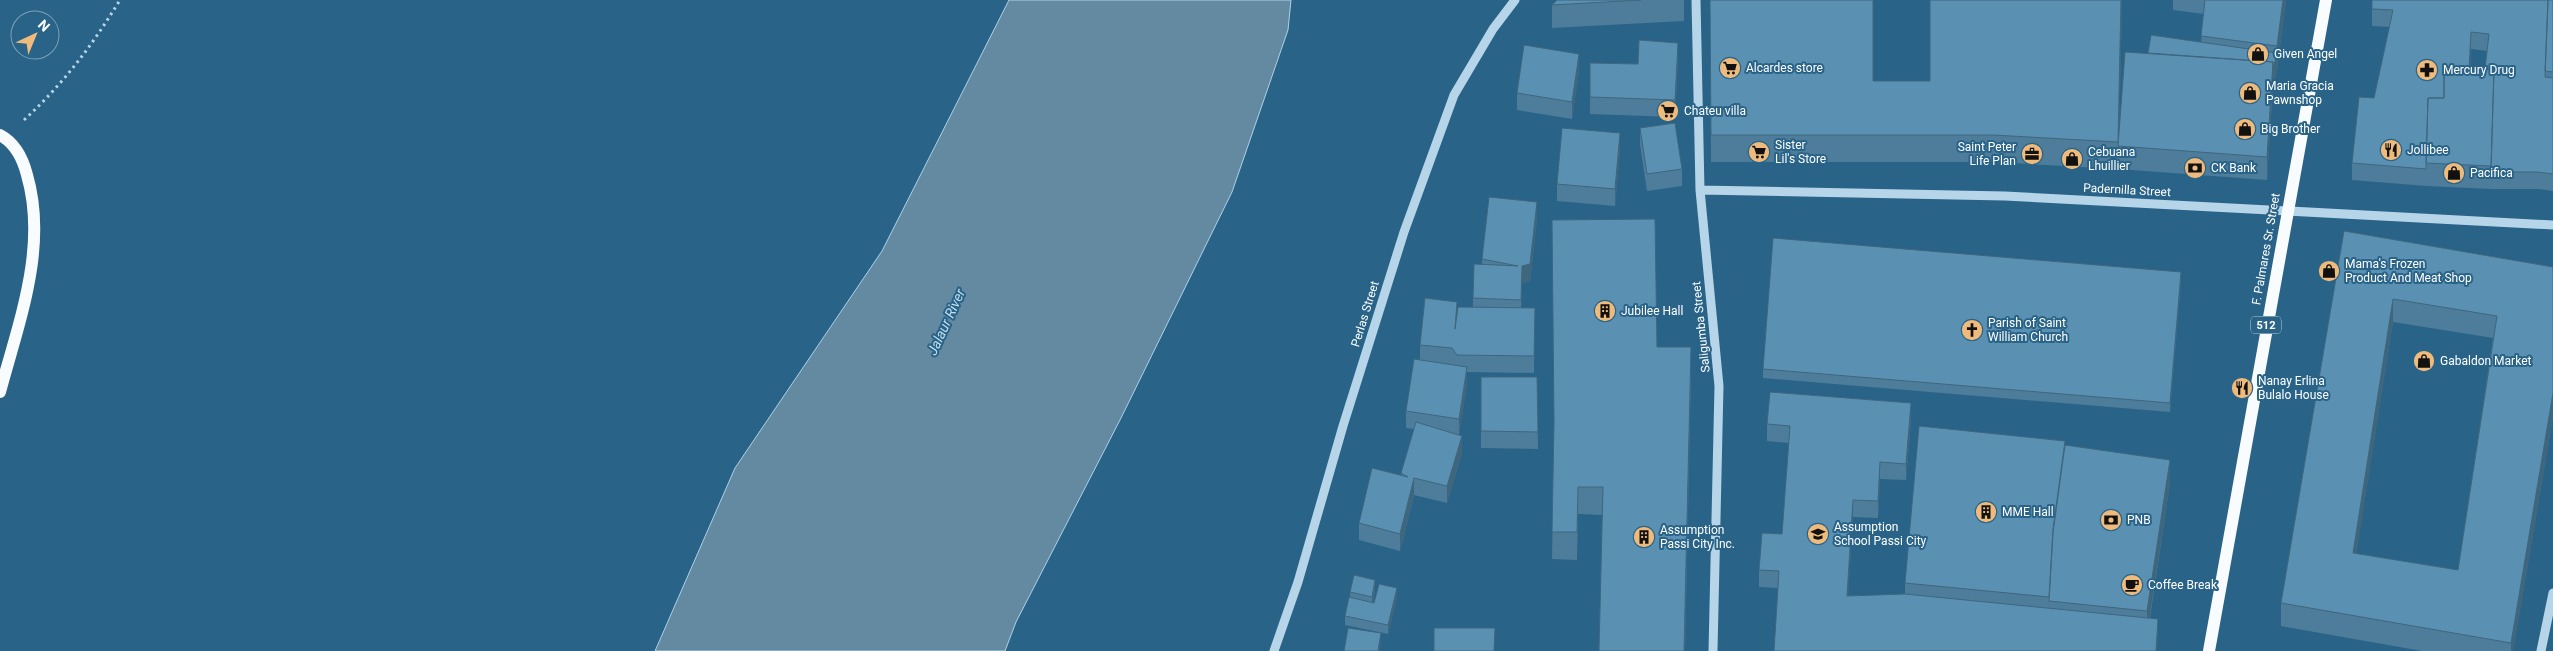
<svg xmlns="http://www.w3.org/2000/svg" width="2553" height="651" viewBox="0 0 2553 651" font-family="Roboto,sans-serif">
<style>
.water{fill:#648aa2;stroke:#abd2e8}
.lines{fill:none;stroke-linecap:round;stroke-linejoin:round}
.path{stroke:#b6d5e8;stroke-width:3;stroke-dasharray:2.5 4;stroke-linecap:butt}
.minor{stroke:#b6d5e8;stroke-width:9}
.major{stroke:#f8fcfe;stroke-width:12}
.wall{fill:#4d7d9a;fill-rule:evenodd}
.shaded-wall{fill:#3f667d}
.building{fill:#5a91b3;stroke:#3f667d;fill-rule:evenodd}
.labels{text-anchor:middle;dominant-baseline:central;stroke-width:4;stroke-linejoin:round;paint-order:stroke}
.shield{fill:#296388;stroke:#bfd0db;stroke-width:1}
.shield-label{font-size:11px;font-weight:bold;fill:#fff}
.poi-label{font-size:12px;fill:#fff;stroke:#296388;text-anchor:start}
.street-label{font-size:12px;fill:#fff;stroke:#296388}
.water-label{font-size:14px;font-style:italic;fill:#c2dfef;stroke:#296388}
</style>
<rect width="100%" height="100%" fill="#296388"/>
<!-- water -->
<path class="water" d="M 1009,0 L 1291,0 L 1288,30 L 1232,192 L 1121,418 L 1016,622 L 1005,651 L 655,651 L 735,468 L 882,251 Z"/>
<g class="lines">
<!-- path -->
<path class="path" d="M 24,120 C 64,83 91,47 120,0"/>
<!-- minor -->
<path class="minor" d="M 1696,0 L 1700,190 L 1719,386 L 1713,651
M 1700,190 L 2005,196 L 2553,225
M 1274,651 L 1298,582 L 1343,426 L 1404,232 L 1454,95 L 1493,29 L 1515,0
M 2541,651 L 2553,593"/>
<!-- major -->
<path class="major" d="M 0,135 C 15,143 23,159 27,175 C 48,247 19,321 0,392
M 2209,651 L 2326,0"/>
</g>
<!-- wall -->
<path class="wall" d="M 1557,0 L 1684,0 L 1684,21 L 1552,28 L 1552,5 Z
M 1710,0 L 1873,81 L 1930,81 L 2122,0 L 2119,136 L 2148,53 L 2201,42 L 2204,14 L 2173,10 L 2173,0 L 2286,0 L 2277,70 L 2273,86 L 2267,180 L 2118,169 L 1993,162 L 1711,162 Z
M 2553,0 L 2553,191 L 2538,189 L 2491,189 L 2426,186 L 2352,180 L 2352,163 L 2374,98 L 2390,27 L 2372,26 L 2372,9 ZM 2471,49 L 2487,51 L 2485,68 L 2470,68 Z
M 1678,59 L 1675,117 L 1590,114 L 1590,63 L 1638,64 Z
M 1579,71 L 1572,119 L 1517,110 L 1517,93 Z
M 1640,128 L 1682,169 L 1682,186 L 1647,191 L 1640,145 Z
M 1620,150 L 1615,206 L 1557,201 L 1557,184 Z
M 1537,219 L 1530,281 L 1522,283 L 1521,308 L 1535,308 L 1534,373 L 1467,372 L 1467,384 L 1459,435 L 1462,453 L 1447,503 L 1414,495 L 1400,551 L 1359,540 L 1359,523 L 1401,475 L 1414,429 L 1406,428 L 1406,411 L 1420,360 L 1420,345 L 1457,316 L 1473,307 L 1473,298 L 1482,265 L 1482,259 Z
M 2344,231 L 2553,267 L 2553,417 L 2513,651 L 2422,651 L 2281,626 L 2281,603 ZM 2393,322 L 2493,338 L 2458,570 L 2356,554 Z
M 2181,281 L 2170,412 L 1763,378 L 1763,369 Z
M 1657,347 L 1691,374 L 1685,651 L 1599,651 L 1602,515 L 1578,514 L 1577,560 L 1552,559 L 1554,431 Z
M 1481,377 L 1537,377 L 1538,449 L 1481,448 Z
M 1911,420 L 1906,480 L 1880,479 L 1878,518 L 1853,517 L 1848,596 L 1905,594 L 1905,583 L 2065,445 L 2170,483 L 2150,618 L 2158,636 L 1778,588 L 1759,587 L 1759,570 L 1782,534 L 1789,443 L 1767,441 L 1767,424 Z
M 1375,589 L 1373,602 L 1374,603 L 1397,597 L 1388,634 L 1345,625 L 1345,616 L 1350,598 L 1350,592 Z"/>
<!-- shaded-wall -->
<path class="shaded-wall" d="M 2121,0 L 2122,0 L 2119,146 L 2118,146 Z
M 2283,0 L 2286,0 L 2277,70 L 2273,86 L 2267,180 L 2267,157 L 2273,62 L 2277,53 L 2277,46 Z
M 2471,32 L 2471,49 L 2469,91 L 2469,74 Z
M 1678,43 L 1678,59 L 1675,117 L 1675,100 Z
M 1579,54 L 1579,71 L 1572,119 L 1572,102 Z
M 1620,133 L 1620,150 L 1615,206 L 1615,189 Z
M 1537,202 L 1537,219 L 1530,281 L 1522,283 L 1521,317 L 1522,266 Z
M 2181,272 L 2181,281 L 2170,412 L 2170,403 Z
M 2393,299 L 2393,322 L 2353,576 L 2353,553 Z
M 1691,347 L 1685,651 L 1684,651 Z
M 1467,367 L 1467,384 L 1459,436 L 1459,419 Z
M 2553,393 L 2553,417 L 2513,651 L 2511,651 L 2511,643 Z
M 1911,403 L 1911,420 L 1906,480 L 1906,464 Z
M 1462,436 L 1462,453 L 1447,503 L 1447,486 Z
M 2170,460 L 2170,483 L 2147,634 L 2147,611 Z
M 1880,462 L 1880,479 L 1878,518 L 1878,501 Z
M 1414,478 L 1414,495 L 1400,551 L 1400,534 Z
M 1853,500 L 1853,517 L 1847,613 L 1847,596 Z
M 1375,580 L 1375,589 L 1372,606 L 1372,597 Z
M 1397,588 L 1397,597 L 1388,634 L 1388,625 Z
M 2158,619 L 2158,636 L 2157,651 L 2156,651 Z
M 1381,633 L 1381,642 L 1380,651 L 1378,651 Z"/>
<!-- building -->
<path class="building" d="M 1557,0 L 1641,0 L 1552,5 Z
M 1710,0 L 1873,0 L 1873,81 L 1930,81 L 1930,0 L 2121,0 L 2118,142 L 1993,135 L 1711,135 Z
M 2205,0 L 2283,0 L 2277,46 L 2201,36 Z
M 2372,0 L 2548,0 L 2545,77 L 2553,78 L 2553,174 L 2538,172 L 2491,172 L 2494,69 L 2485,69 L 2489,34 L 2471,32 L 2469,68 L 2444,67 L 2444,98 L 2428,98 L 2426,169 L 2352,163 L 2359,97 L 2374,98 L 2393,10 L 2372,9 Z
M 2548,0 L 2553,0 L 2553,72 L 2545,71 Z
M 2151,35 L 2277,53 L 2273,69 L 2273,62 L 2148,53 Z
M 1639,40 L 1678,43 L 1675,100 L 1590,97 L 1590,63 L 1638,64 Z
M 1524,45 L 1579,54 L 1572,102 L 1517,93 Z
M 2125,52 L 2273,62 L 2267,157 L 2118,146 Z
M 2444,67 L 2494,69 L 2491,166 L 2426,163 L 2428,98 L 2444,98 Z
M 1675,123 L 1682,169 L 1647,174 L 1640,128 Z
M 1562,128 L 1620,133 L 1615,189 L 1557,184 Z
M 1489,197 L 1537,202 L 1530,264 L 1522,266 L 1521,300 L 1473,298 L 1474,264 L 1518,266 L 1482,259 Z
M 1655,219 L 1657,347 L 1691,347 L 1684,651 L 1599,651 L 1603,487 L 1578,487 L 1577,532 L 1552,532 L 1554,422 L 1552,220 Z
M 2344,231 L 2553,267 L 2553,393 L 2511,643 L 2281,603 ZM 2393,299 L 2497,316 L 2458,570 L 2353,553 Z
M 1773,238 L 2181,272 L 2170,403 L 1763,369 Z
M 1425,298 L 1457,302 L 1455,329 L 1458,307 L 1535,308 L 1534,356 L 1457,355 L 1452,348 L 1420,345 Z
M 1414,359 L 1467,367 L 1459,419 L 1406,411 Z
M 1481,377 L 1537,377 L 1538,432 L 1481,431 Z
M 1770,392 L 1911,403 L 1906,464 L 1880,462 L 1878,501 L 1853,500 L 1847,596 L 1905,594 L 2158,619 L 2156,651 L 1774,651 L 1779,571 L 1759,570 L 1762,533 L 1782,534 L 1790,426 L 1767,424 Z
M 1416,422 L 1462,436 L 1447,486 L 1414,478 L 1400,534 L 1359,523 L 1372,468 L 1408,477 L 1401,473 Z
M 1919,426 L 2065,441 L 2053,529 L 2049,597 L 1905,583 Z
M 2065,445 L 2170,460 L 2147,611 L 2049,601 L 2053,533 Z
M 1354,575 L 1375,580 L 1372,597 L 1350,592 Z
M 1379,584 L 1397,588 L 1388,625 L 1345,616 L 1349,597 L 1374,603 Z
M 1348,628 L 1381,633 L 1378,651 L 1344,651 Z
M 1434,628 L 1495,628 L 1494,651 L 1434,651 Z"/>
<!-- icons -->
<defs>
<g id="shop-disc" transform="scale(1.125)"><circle r="9.5" fill="#efbb7d" stroke="#296388"/><path d="M-5-2.5h2.3a2.7 3.5 0 0 1 5.4 0H5L5.5 6h-11ZM-1.5-2.5h3a1.5 2.3 0 0 0-3 0Z" fill="#111"/></g>
<g id="supermarket-disc" transform="scale(1.125)"><circle r="9.5" fill="#efbb7d" stroke="#296388"/><path d="M-6-5.5h2.5l.6 2H6L4.5 2H-2.5L-4.4-4H-6ZM-1.5 3.2a1.3 1.3 0 1 0 .1 0ZM3 3.2a1.3 1.3 0 1 0 .1 0Z" fill="#111"/></g>
<g id="pharmacy-disc" transform="scale(1.125)"><circle r="9.5" fill="#efbb7d" stroke="#296388"/><path d="M-2-6h4v4h4v4h-4v4h-4v-4h-4v-4h4Z" fill="#111"/></g>
<g id="restaurant-disc" transform="scale(1.125)"><circle r="9.5" fill="#efbb7d" stroke="#296388"/><path d="M-5-6h1v4h1v-4h1v4h1v-4h1v5L-1.5 .5V6h-2V.5L-5-1ZM5-6V6H3V1.5H1.5Q1.5-4 5-6Z" fill="#111"/></g>
<g id="office-disc" transform="scale(1.125)"><circle r="9.5" fill="#efbb7d" stroke="#296388"/><path d="M-6-3h4V-5.5h4V-3h4V5H-6ZM-1-4.5V-3h2v-1.5ZM-6 0V1H6V0Z" fill="#111"/></g>
<g id="bank-disc" transform="scale(1.125)"><circle r="9.5" fill="#efbb7d" stroke="#296388"/><path d="M-6-4H6V4H-6ZM0-2.3a2.3 2.3 0 1 0 0 4.6a2.3 2.3 0 1 0 0-4.6Z" fill="#111"/></g>
<g id="building-disc" transform="scale(1.125)"><circle r="9.5" fill="#efbb7d" stroke="#296388"/><path d="M-4-6H4V6H1V3H-1V6H-4ZM-2.5-4.3h1.7v1.8h-1.7ZM.8-4.3h1.7v1.8H.8ZM-2.5-1h1.7V.8h-1.7ZM.8-1h1.7V.8H.8Z" fill="#111"/></g>
<g id="church-disc" transform="scale(1.125)"><circle r="9.5" fill="#efbb7d" stroke="#296388"/><path d="M-1.2-6h2.4v3.5h3.3v2.4h-3.3V6h-2.4V-.1h-3.3v-2.4h3.3Z" fill="#111"/></g>
<g id="school-disc" transform="scale(1.125)"><circle r="9.5" fill="#efbb7d" stroke="#296388"/><path d="M0-5L7-2L0 1L-7-2ZM-4 1L0 2.5L4 1V4Q0 6-4 4Z" fill="#111"/></g>
<g id="cafe-disc" transform="scale(1.125)"><circle r="9.5" fill="#efbb7d" stroke="#296388"/><path d="M-5.5-4.5H6V0H3Q3 3.5 0 3.5H-2.5Q-5.5 3.5-5.5 0ZM3-3.2v2h1.7v-2ZM-6 4.5H4V6H-6Z" fill="#111"/></g>
</defs>
<g fill-rule="evenodd">
<use href="#shop-disc" x="2258" y="54"/>
<use href="#supermarket-disc" x="1730" y="68"/>
<use href="#pharmacy-disc" x="2427" y="70"/>
<use href="#shop-disc" x="2250" y="93"/>
<use href="#supermarket-disc" x="1668" y="111"/>
<use href="#shop-disc" x="2245" y="129"/>
<use href="#restaurant-disc" x="2391" y="150"/>
<use href="#supermarket-disc" x="1759" y="152"/>
<use href="#office-disc" x="2032" y="154"/>
<use href="#shop-disc" x="2072" y="159"/>
<use href="#bank-disc" x="2195" y="168"/>
<use href="#shop-disc" x="2454" y="173"/>
<use href="#shop-disc" x="2329" y="271"/>
<use href="#building-disc" x="1605" y="311"/>
<use href="#church-disc" x="1972" y="330"/>
<use href="#shop-disc" x="2424" y="361"/>
<use href="#restaurant-disc" x="2242" y="388"/>
<use href="#building-disc" x="1986" y="512"/>
<use href="#bank-disc" x="2111" y="520"/>
<use href="#school-disc" x="1818" y="534"/>
<use href="#building-disc" x="1644" y="537"/>
<use href="#cafe-disc" x="2132" y="585"/>
</g>
<g class="labels">
<!-- shield labels -->
<rect class="shield" x="2251" y="316.5" width="30" height="17" rx="4"/>
<g class="shield-label">
<text x="2266" y="325">512</text>
</g>
<!-- poi labels -->
<g class="poi-label">
<text x="2274" y="54">Given Angel</text>
<text x="1746" y="68">Alcardes store</text>
<text x="2443" y="70">Mercury Drug</text>
<text x="2266" y="86">Maria Gracia<tspan x="2266" dy="14">Pawnshop</tspan></text>
<text x="1684" y="111">Chateu villa</text>
<text x="2261" y="129">Big Brother</text>
<text x="1775" y="145">Sister<tspan x="1775" dy="14">Lil's Store</tspan></text>
<text x="2016" y="147" text-anchor="end">Saint Peter<tspan x="2016" dy="14">Life Plan</tspan></text>
<text x="2407" y="150">Jollibee</text>
<text x="2088" y="152">Cebuana<tspan x="2088" dy="14">Lhuillier</tspan></text>
<text x="2211" y="168">CK Bank</text>
<text x="2470" y="173">Pacifica</text>
<text x="2345" y="264">Mama's Frozen<tspan x="2345" dy="14">Product And Meat Shop</tspan></text>
<text x="1621" y="311">Jubilee Hall</text>
<text x="1988" y="323">Parish of Saint<tspan x="1988" dy="14">William Church</tspan></text>
<text x="2440" y="361">Gabaldon Market</text>
<text x="2258" y="381">Nanay Erlina<tspan x="2258" dy="14">Bulalo House</tspan></text>
<text x="2002" y="512">MME Hall</text>
<text x="2127" y="520">PNB</text>
<text x="1834" y="527">Assumption<tspan x="1834" dy="14">School Passi City</tspan></text>
<text x="1660" y="530">Assumption<tspan x="1660" dy="14">Passi City Inc.</tspan></text>
<text x="2148" y="585">Coffee Break</text>
</g>
<!-- street labels -->
<g class="street-label">
<text transform="translate(2127 190) rotate(3)">Padernilla Street</text>
<text transform="translate(2266 249) rotate(-80)">F. Palmares Sr. Street</text>
<text transform="translate(1365 314) rotate(-73)">Perlas Street</text>
<text transform="translate(1701 327) rotate(-96)">Saligumba Street</text>
</g>
<!-- water labels -->
<g class="water-label">
<text transform="translate(946 322) rotate(-65)">Jalaur River</text>
</g>
</g>
<!-- north arrow -->
<g transform="translate(35 35) rotate(44)"><circle r="24" fill="#296388" stroke="#7fa1b8"/>
<path d="M0-4L9 19L0 12L-9 19Z" fill="#efbb7d"/>
<text y="-8" font-size="14" font-weight="bold" text-anchor="middle" fill="#ffffff">N</text>
</g>
</svg>
